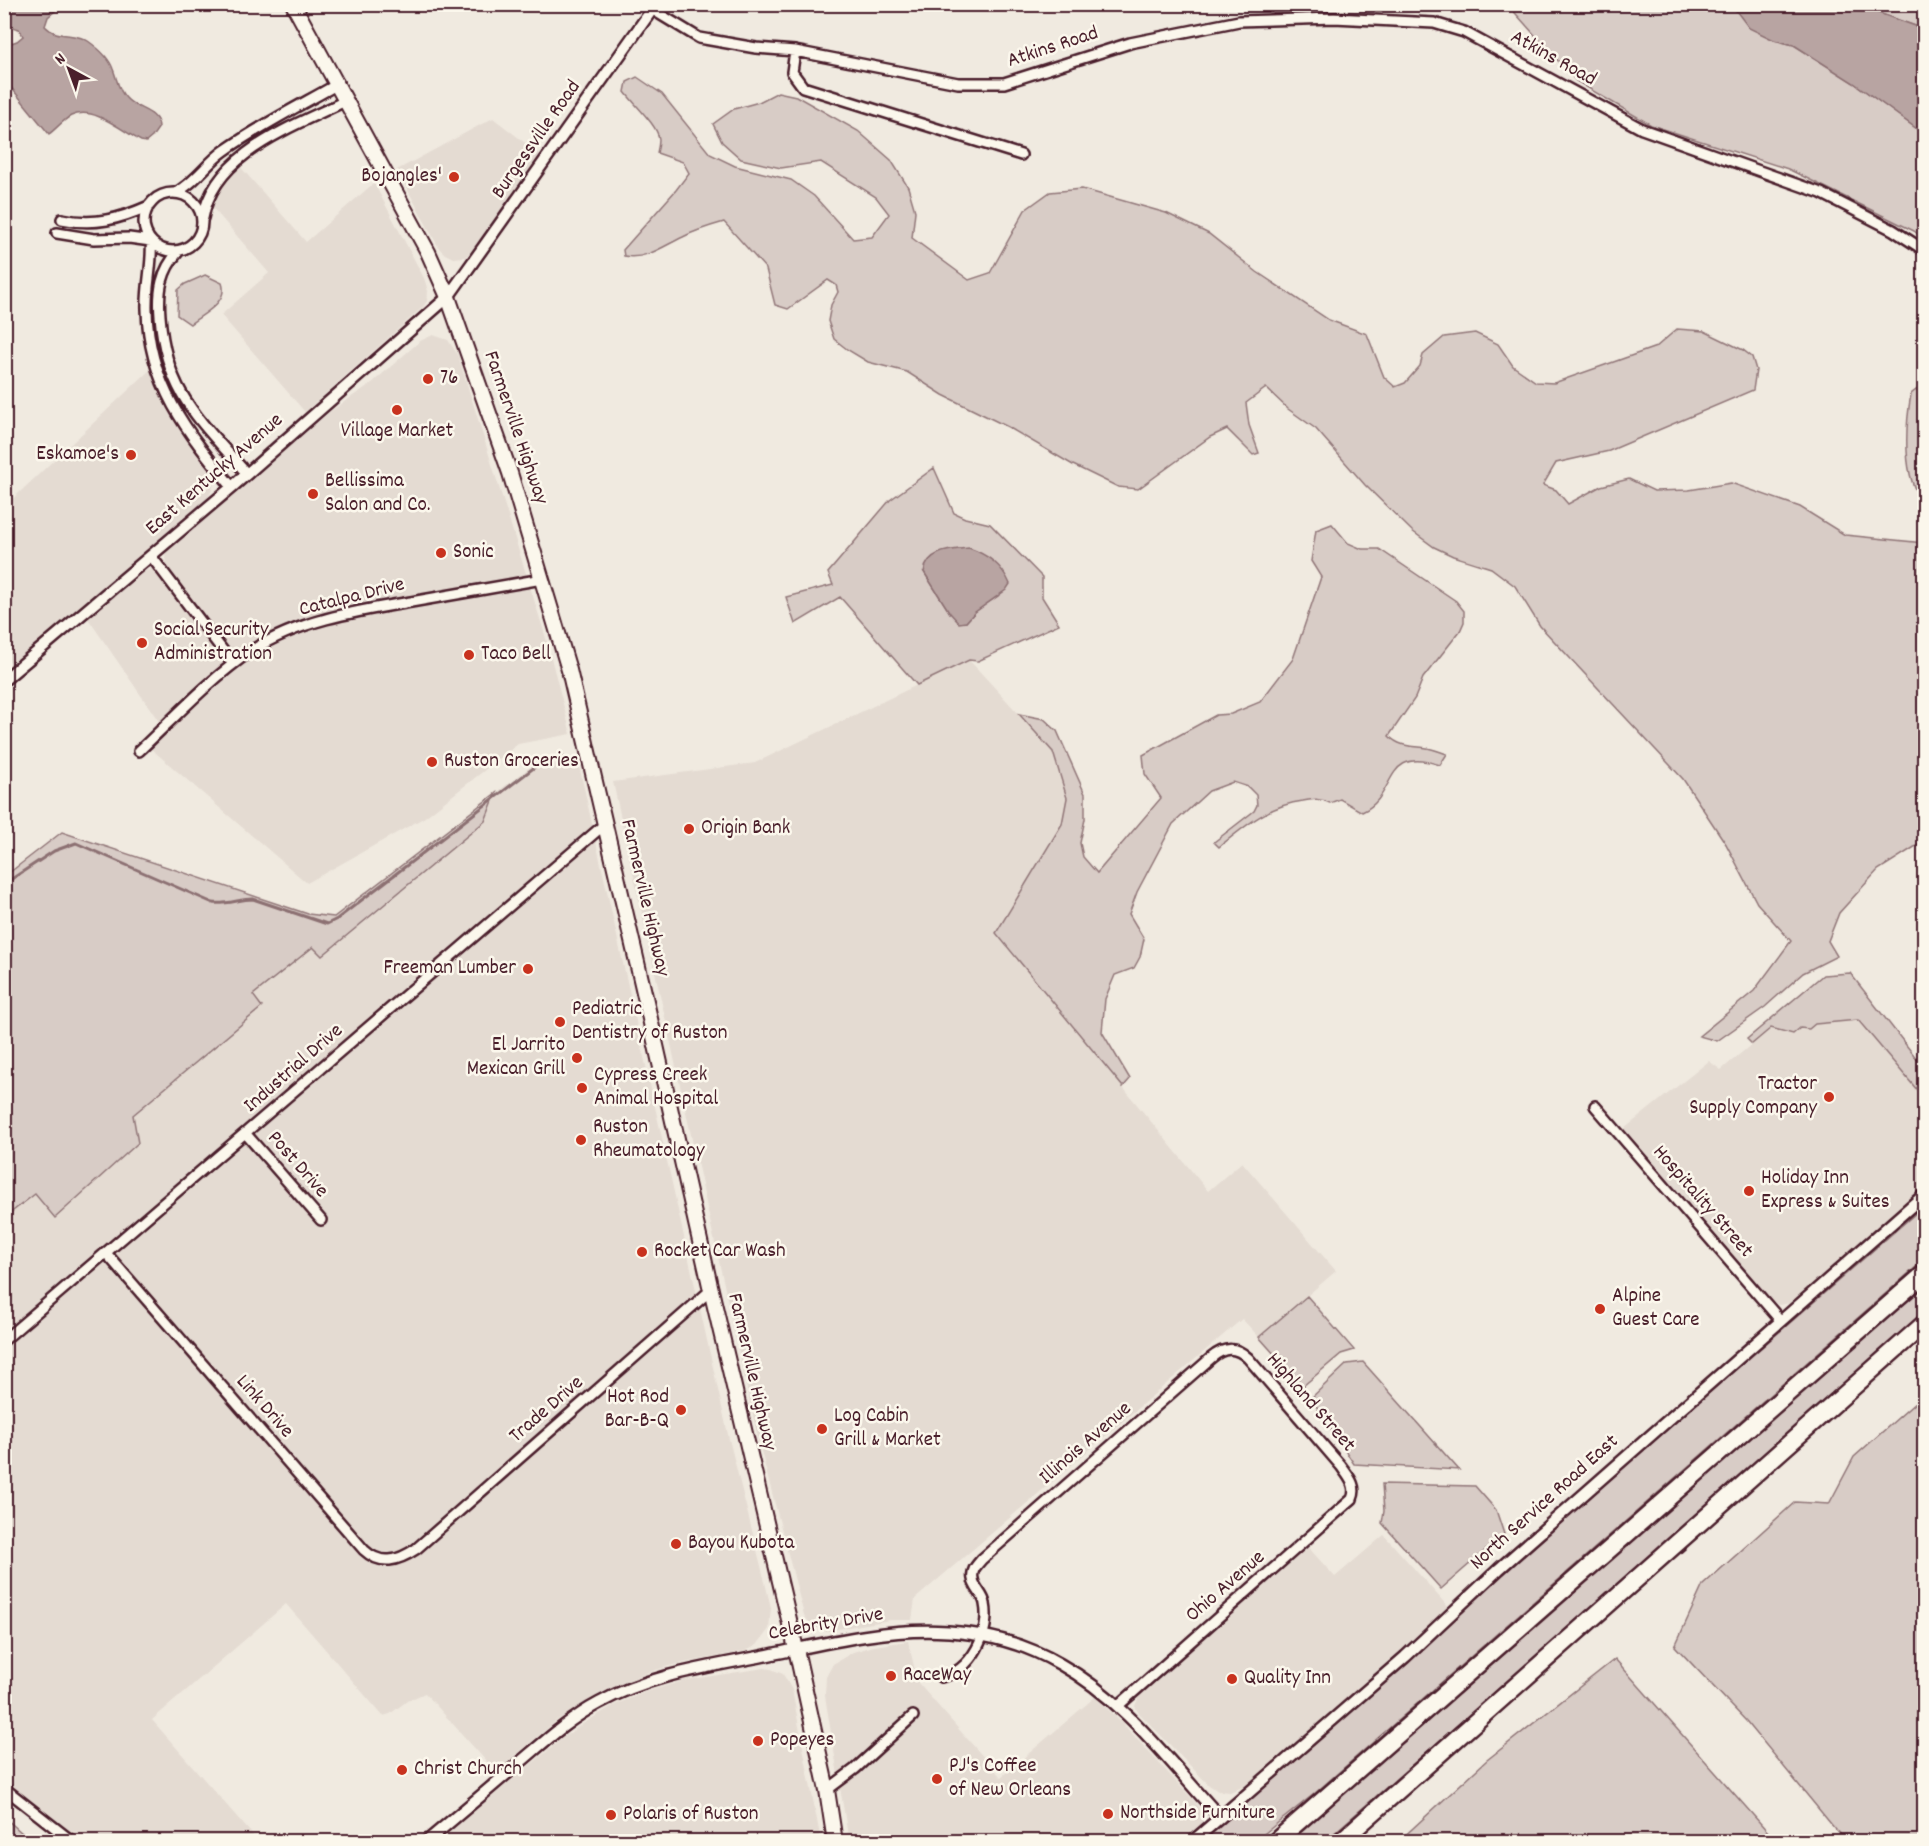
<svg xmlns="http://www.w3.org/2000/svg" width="1929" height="1846" viewBox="0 0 1929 1846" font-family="Dekko,sans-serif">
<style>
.built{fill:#e4dbd2}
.green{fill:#d8ccc6;stroke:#917678;stroke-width:1.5;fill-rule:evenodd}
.water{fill:#b8a4a2;stroke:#8c6f72;stroke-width:1.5}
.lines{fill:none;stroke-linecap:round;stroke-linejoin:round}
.stream{stroke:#8c6f72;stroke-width:3}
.minor-casing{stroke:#4a1f2b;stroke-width:14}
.tertiary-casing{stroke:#4a1f2b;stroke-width:15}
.primary-casing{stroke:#4a1f2b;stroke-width:18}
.motorway-casing{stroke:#4a1f2b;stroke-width:21}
.minor{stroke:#fbf7ec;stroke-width:9}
.tertiary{stroke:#fbf7ec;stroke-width:10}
.primary{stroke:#fbf7ec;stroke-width:14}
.motorway{stroke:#fbf7ec;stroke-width:16}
.poi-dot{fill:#c8321e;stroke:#fbf7ec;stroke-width:2}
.labels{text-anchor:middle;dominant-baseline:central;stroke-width:5;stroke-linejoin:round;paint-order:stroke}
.street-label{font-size:21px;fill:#4a1f2b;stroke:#fbf7ec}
.poi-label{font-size:21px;fill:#4a1f2b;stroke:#fbf7ec;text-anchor:start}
</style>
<rect width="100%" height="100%" fill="#f0eae0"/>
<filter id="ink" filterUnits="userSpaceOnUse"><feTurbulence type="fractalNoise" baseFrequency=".0167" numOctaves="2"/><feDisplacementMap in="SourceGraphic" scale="12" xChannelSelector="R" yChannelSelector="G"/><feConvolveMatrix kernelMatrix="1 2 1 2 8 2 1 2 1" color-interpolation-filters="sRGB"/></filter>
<g filter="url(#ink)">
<!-- built -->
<path class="built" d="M 493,118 L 541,155 L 473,250 L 465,257 L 453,258 L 445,254 L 439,248 L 397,170 Z
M 238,164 L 306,242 L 374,183 L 424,278 L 428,291 L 427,301 L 423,307 L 305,412 L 221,315 L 269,273 L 212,207 L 224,181 Z
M 433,335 L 448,340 L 458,355 L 545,635 L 571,734 L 518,744 L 425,817 L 307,883 L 149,747 L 240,665 L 166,565 L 165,555 L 167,550 L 331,411 L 372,383 L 420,341 Z
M 152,368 L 186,439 L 212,472 L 214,482 L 212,490 L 208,497 L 209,498 L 14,667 L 5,655 L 5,506 Z
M 152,569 L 159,574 L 222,656 L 223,661 L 220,668 L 160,723 L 87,617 L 140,572 Z
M 969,660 L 1054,752 L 1067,798 L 1062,824 L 996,933 L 1208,1191 L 1242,1162 L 1336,1271 L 1259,1337 L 1242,1319 L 915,1599 L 912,1620 L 890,1620 L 826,1631 L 811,1625 L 804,1615 L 760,1447 L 613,782 L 755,763 Z
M 578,761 L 729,1439 L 764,1578 L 771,1608 L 769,1629 L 757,1645 L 746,1651 L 669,1666 L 647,1673 L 606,1690 L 556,1721 L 496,1772 L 425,1693 L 407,1701 L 390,1714 L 383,1716 L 286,1604 L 152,1720 L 258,1841 L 81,1841 L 5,1782 L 4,1217 L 35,1194 L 55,1217 L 133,1115 L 262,1007 L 252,996 L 313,947 L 322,956 L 485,821 L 496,793 L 529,768 Z
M 1858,1020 L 1924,1098 L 1924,1186 L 1791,1303 L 1779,1305 L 1772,1301 L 1624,1129 L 1709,1061 L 1721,1070 L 1771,1028 L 1780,1029 L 1785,1033 L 1815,1024 Z
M 1384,1535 L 1450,1609 L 1252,1783 L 1230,1792 L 1218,1791 L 1209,1785 L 1138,1712 L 1135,1706 L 1139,1696 L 1307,1546 L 1335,1577 Z
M 908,1641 L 918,1683 L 1001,1777 L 1095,1697 L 1122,1723 L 1196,1803 L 1203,1814 L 1203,1821 L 1201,1827 L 1185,1841 L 849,1842 L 825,1696 L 826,1677 L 833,1664 L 853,1652 L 874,1646 Z
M 764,1668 L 771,1669 L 783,1674 L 792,1690 L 821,1841 L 438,1841 L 564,1737 L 584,1723 L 614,1705 L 645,1692 L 686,1680 Z"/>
<!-- green -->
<path class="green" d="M 1508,5 L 1735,5 L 1734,8 L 1774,40 L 1794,45 L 1854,83 L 1924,134 L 1924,239 L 1914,231 L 1788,169 L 1651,125 L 1576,81 Z
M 1856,5 L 1924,5 L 1924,29 Z
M 637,77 L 662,94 L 710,154 L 735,166 L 791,180 L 814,196 L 853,239 L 872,237 L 889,214 L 876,197 L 821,162 L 781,168 L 741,159 L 722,142 L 713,124 L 734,109 L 759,102 L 778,92 L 796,96 L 858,131 L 891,160 L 908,187 L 915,211 L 912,238 L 969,280 L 990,273 L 1025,210 L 1050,192 L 1082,189 L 1166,213 L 1209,234 L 1257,272 L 1329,320 L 1367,334 L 1384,377 L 1395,387 L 1405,383 L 1420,366 L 1423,355 L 1444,337 L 1475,333 L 1498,344 L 1513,366 L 1536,382 L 1554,383 L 1656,347 L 1677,329 L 1704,331 L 1743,350 L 1752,357 L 1756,370 L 1753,390 L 1609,451 L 1556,463 L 1543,485 L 1556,490 L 1568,504 L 1601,486 L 1629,479 L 1654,491 L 1689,490 L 1731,483 L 1800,507 L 1845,535 L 1924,543 L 1924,841 L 1878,870 L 1839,913 L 1828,941 L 1837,956 L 1803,973 L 1765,1007 L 1717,1041 L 1699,1036 L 1754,991 L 1791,941 L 1757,903 L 1726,844 L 1683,779 L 1540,626 L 1515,586 L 1491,568 L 1453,556 L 1434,547 L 1412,531 L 1365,485 L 1316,429 L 1288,409 L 1266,388 L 1246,403 L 1249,425 L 1259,453 L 1253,455 L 1227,429 L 1210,437 L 1138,489 L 1118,487 L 1073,465 L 1008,427 L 943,395 L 907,372 L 868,362 L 848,350 L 834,339 L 828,321 L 831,305 L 838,292 L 836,285 L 828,280 L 788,309 L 775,305 L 766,269 L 724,222 C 710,226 696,230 683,237 C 663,246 647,260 624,256 L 623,250 L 676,190 L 689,173 L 683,162 L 657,153 C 658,149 659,143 659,139 C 658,126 634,104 625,92 L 627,82 Z
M 205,275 L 222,283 C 229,302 203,314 190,324 L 177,315 L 178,290 L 185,284 Z
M 1924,384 L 1924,502 C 1901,480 1906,423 1911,394 Z
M 934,468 L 954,513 L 965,518 L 990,524 L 1042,577 L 1042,597 L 1059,624 L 978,661 L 969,660 L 917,685 L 840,597 L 795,624 L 786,597 L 833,585 L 828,573 L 890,500 ZM 924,572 L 998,596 L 975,612 L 966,622 L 950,613 Z
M 1332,524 L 1348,543 L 1362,549 L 1379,549 L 1456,601 L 1464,611 L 1464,622 L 1460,631 L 1423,678 L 1415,698 L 1389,736 C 1399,747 1413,746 1427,748 C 1434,749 1440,752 1447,754 L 1440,765 C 1381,746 1399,795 1362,812 L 1340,799 L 1330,803 C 1320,798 1314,799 1303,801 C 1269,805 1245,826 1219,847 L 1214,842 L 1254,811 L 1257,805 L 1256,795 L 1248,787 L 1233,782 L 1209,791 L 1173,824 L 1137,892 L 1129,914 L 1144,939 L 1140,957 L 1134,968 L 1115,975 L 1105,999 L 1102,1032 L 1130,1079 L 1123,1087 L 996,933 L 1062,824 L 1067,798 L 1053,752 L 1019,714 L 1044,719 L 1057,731 L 1085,794 L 1085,819 L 1080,843 L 1083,857 L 1097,873 L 1161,798 L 1145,774 L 1143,755 L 1216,715 L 1231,714 L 1260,702 L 1293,659 L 1321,577 L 1311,561 L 1316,530 Z
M 496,793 L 485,821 L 322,956 L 313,947 L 253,995 L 262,1007 L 133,1115 L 138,1143 L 55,1218 L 35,1194 L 5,1217 L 5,876 L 62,832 L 308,914 L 334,917 Z
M 1850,973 L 1924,1068 L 1923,1077 L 1924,1098 L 1858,1020 L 1815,1024 L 1809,1029 L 1800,1028 L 1793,1034 L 1771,1028 L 1752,1044 L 1747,1039 L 1823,975 Z
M 1924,1206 L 1924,1260 L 1314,1794 L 1255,1841 L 1201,1842 L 1419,1651 L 1569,1515 Z
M 1924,1284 L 1924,1317 L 1325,1841 L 1288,1842 Z
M 1307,1296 L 1354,1350 L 1341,1354 L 1303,1386 L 1259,1337 Z
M 1363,1362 L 1459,1470 L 1354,1464 L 1311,1398 L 1347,1364 Z
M 1924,1395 L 1924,1841 L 1845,1841 L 1747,1722 L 1675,1646 L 1703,1585 L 1795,1502 L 1829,1504 L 1854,1457 Z
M 1382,1484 L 1475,1486 L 1496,1510 L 1504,1534 L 1441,1589 L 1382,1523 L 1384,1511 Z
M 1615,1659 L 1776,1841 L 1399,1841 L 1487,1760 Z
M 4,1818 L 5,1818 L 31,1841 L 5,1841 Z"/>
<!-- water -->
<path class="water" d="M 5,4 L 62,5 L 48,17 L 45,26 C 57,39 75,32 88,41 C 98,48 109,57 113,69 C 117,79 118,90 126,98 C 136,110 158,110 159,127 L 152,137 L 146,142 L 141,141 C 122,131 94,105 71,116 C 63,120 56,129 49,134 L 5,80 L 5,45 L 17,41 L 23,36 L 19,29 L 5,25 Z
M 1735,5 L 1856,5 L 1924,29 L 1924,134 L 1854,83 L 1794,45 L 1774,40 L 1749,28 L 1734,8 Z
M 969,548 C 988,555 1002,565 1010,584 L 1006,590 L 975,612 L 966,622 L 959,623 L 950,613 L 924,572 C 927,550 951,550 969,548 Z"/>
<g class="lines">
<!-- stream -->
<path class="stream" d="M 4,884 L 54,851 L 76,843 L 213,903 C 227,905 239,899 253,899 L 327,924 L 337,919 L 540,763 L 563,757"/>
<!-- minor casing -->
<g class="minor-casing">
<path id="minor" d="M 653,10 L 699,38 L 756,48 L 795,51 L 958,83 L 1004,83 L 1130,43 L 1239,21 L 1334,18 L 1434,23 L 1464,32 L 1642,129 L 1821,193 L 1893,230 L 1924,250
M 795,51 L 792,72 L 803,87 L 1021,155
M144 222a29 29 0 1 1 58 0a29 29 0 1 1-58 0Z
M 175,193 C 194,184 207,163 224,151 C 259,126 299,106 336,85
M 203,218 C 214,153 293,127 345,101
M 62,219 C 94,226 120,219 149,206
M 57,233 L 94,239 L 129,238 L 151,241 C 153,263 146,286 147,309 C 148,384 187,432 232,487
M 178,252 C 161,271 158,291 160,316 C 166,393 199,419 247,474
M 151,556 L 233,664
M 139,751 C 175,717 210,679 251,651 C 299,620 357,611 411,602 C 455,594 498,587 542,579
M 1595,1106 L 1781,1321
M 246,1134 L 321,1220
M 106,1253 L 364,1550 C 381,1566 398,1561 416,1549 L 711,1290
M 4,1340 L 605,824
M 941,1677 C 971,1672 991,1632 985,1604 C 984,1595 974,1588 973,1579 C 971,1570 977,1565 982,1559 L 1211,1358 C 1224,1347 1235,1346 1248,1358 L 1341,1466 C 1348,1476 1358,1486 1352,1499 L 1118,1706
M 4,1788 L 73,1842
M 827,1790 L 855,1769 L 913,1716"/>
</g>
<!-- tertiary casing -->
<g class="tertiary-casing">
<path id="tertiary" d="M 4,680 L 232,487 L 448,297 L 656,4
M 426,1842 C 457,1816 488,1790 518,1764 C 544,1742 569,1719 599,1703 C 649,1675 708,1667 763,1656 C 818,1645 880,1629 937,1631 C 980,1632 1022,1642 1060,1664 C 1125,1700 1170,1763 1220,1817
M 1192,1842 L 1405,1657 L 1499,1569 L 1924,1195"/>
</g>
<!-- primary casing -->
<g class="primary-casing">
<path id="primary" d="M 293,4 L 428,252 L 448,297 L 510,473 L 569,670 L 646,1001 L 711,1290 L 796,1649 L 827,1790 L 835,1842"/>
</g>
<!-- motorway casing -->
<g class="motorway-casing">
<path id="motorway" d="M 1275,1842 L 1924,1274
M 1340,1842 L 1924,1324"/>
</g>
<!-- minor -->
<use href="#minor" class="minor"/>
<!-- tertiary -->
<use href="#tertiary" class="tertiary"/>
<!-- primary -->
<use href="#primary" class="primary"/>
<!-- motorway -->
<use href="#motorway" class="motorway"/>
</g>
</g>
<!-- markers -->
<g class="poi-dot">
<circle cx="454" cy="177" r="6"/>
<circle cx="428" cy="379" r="6"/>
<circle cx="397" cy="410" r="6"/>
<circle cx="131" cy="455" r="6"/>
<circle cx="313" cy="494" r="6"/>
<circle cx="441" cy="553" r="6"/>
<circle cx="142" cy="643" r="6"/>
<circle cx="469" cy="655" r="6"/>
<circle cx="432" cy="762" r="6"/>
<circle cx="689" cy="829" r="6"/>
<circle cx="528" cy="969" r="6"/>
<circle cx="560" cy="1022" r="6"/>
<circle cx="577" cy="1058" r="6"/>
<circle cx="582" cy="1088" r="6"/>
<circle cx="1829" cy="1097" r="6"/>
<circle cx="581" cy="1140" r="6"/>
<circle cx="1749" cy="1191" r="6"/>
<circle cx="642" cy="1252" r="6"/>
<circle cx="1600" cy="1309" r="6"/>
<circle cx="681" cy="1410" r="6"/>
<circle cx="822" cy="1429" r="6"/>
<circle cx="676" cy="1544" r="6"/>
<circle cx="891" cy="1676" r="6"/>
<circle cx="1232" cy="1679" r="6"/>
<circle cx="758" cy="1741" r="6"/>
<circle cx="402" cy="1770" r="6"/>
<circle cx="937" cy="1779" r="6"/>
<circle cx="1108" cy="1814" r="6"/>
<circle cx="611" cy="1815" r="6"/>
</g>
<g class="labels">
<!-- street labels -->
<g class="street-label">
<text transform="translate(1053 48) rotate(-18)">Atkins Road</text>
<text transform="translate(1553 59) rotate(29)">Atkins Road</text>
<text transform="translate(537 140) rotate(-55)">Burgessville Road</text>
<text transform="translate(515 428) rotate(71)">Farmerville Highway</text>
<text transform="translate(215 475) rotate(-41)">East Kentucky Avenue</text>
<text transform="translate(352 598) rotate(-14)">Catalpa Drive</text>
<text transform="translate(644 898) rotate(77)">Farmerville Highway</text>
<text transform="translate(294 1069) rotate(-41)">Industrial Drive</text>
<text transform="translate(297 1165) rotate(49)">Post Drive</text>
<text transform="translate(1702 1202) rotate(49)">Hospitality Street</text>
<text transform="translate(751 1372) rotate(77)">Farmerville Highway</text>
<text transform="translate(1310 1403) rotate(49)">Highland Street</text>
<text transform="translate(264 1407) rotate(49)">Link Drive</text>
<text transform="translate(547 1410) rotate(-41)">Trade Drive</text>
<text transform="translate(1086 1444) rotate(-41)">Illinois Avenue</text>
<text transform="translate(1545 1503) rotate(-42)">North Service Road East</text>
<text transform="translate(1226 1587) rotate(-41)">Ohio Avenue</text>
<text transform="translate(826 1625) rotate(-10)">Celebrity Drive</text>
</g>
<!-- poi labels -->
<g class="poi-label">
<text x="442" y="177" text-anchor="end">Bojangles'</text>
<text x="440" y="379">76</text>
<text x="397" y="432" text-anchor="middle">Village Market</text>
<text x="119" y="455" text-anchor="end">Eskamoe's</text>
<text x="325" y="482">Bellissima<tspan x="325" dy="24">Salon and Co.</tspan></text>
<text x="453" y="553">Sonic</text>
<text x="154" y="631">Social Security<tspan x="154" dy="24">Administration</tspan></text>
<text x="481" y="655">Taco Bell</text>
<text x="444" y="762">Ruston Groceries</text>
<text x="701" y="829">Origin Bank</text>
<text x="516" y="969" text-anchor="end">Freeman Lumber</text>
<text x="572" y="1010">Pediatric<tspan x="572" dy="24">Dentistry of Ruston</tspan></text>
<text x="565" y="1046" text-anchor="end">El Jarrito<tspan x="565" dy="24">Mexican Grill</tspan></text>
<text x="594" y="1076">Cypress Creek<tspan x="594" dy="24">Animal Hospital</tspan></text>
<text x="1817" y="1085" text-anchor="end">Tractor<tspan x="1817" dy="24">Supply Company</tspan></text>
<text x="593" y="1128">Ruston<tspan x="593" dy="24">Rheumatology</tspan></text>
<text x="1761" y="1179">Holiday Inn<tspan x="1761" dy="24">Express &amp; Suites</tspan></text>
<text x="654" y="1252">Rocket Car Wash</text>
<text x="1612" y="1297">Alpine<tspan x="1612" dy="24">Guest Care</tspan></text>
<text x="669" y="1398" text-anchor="end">Hot Rod<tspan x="669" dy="24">Bar-B-Q</tspan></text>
<text x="834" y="1417">Log Cabin<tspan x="834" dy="24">Grill &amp; Market</tspan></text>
<text x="688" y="1544">Bayou Kubota</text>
<text x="903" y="1676">RaceWay</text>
<text x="1244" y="1679">Quality Inn</text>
<text x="770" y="1741">Popeyes</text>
<text x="949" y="1767">PJ's Coffee<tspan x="949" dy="24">of New Orleans</tspan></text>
<text x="414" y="1770">Christ Church</text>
<text x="1120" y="1814">Northside Furniture</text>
<text x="623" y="1815">Polaris of Ruston</text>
</g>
</g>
<!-- margin -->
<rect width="1929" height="1846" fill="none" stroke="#fbf7ec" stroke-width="24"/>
<rect x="12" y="12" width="1905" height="1822" fill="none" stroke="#4a1f2b" stroke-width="2" filter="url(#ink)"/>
<!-- north arrow -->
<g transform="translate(69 69) rotate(319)" stroke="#fbf7ec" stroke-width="4.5" paint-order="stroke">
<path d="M0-4.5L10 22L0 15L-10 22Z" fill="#4a1f2b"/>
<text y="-9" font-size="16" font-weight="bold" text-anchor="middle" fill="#4a1f2b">N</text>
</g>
</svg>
